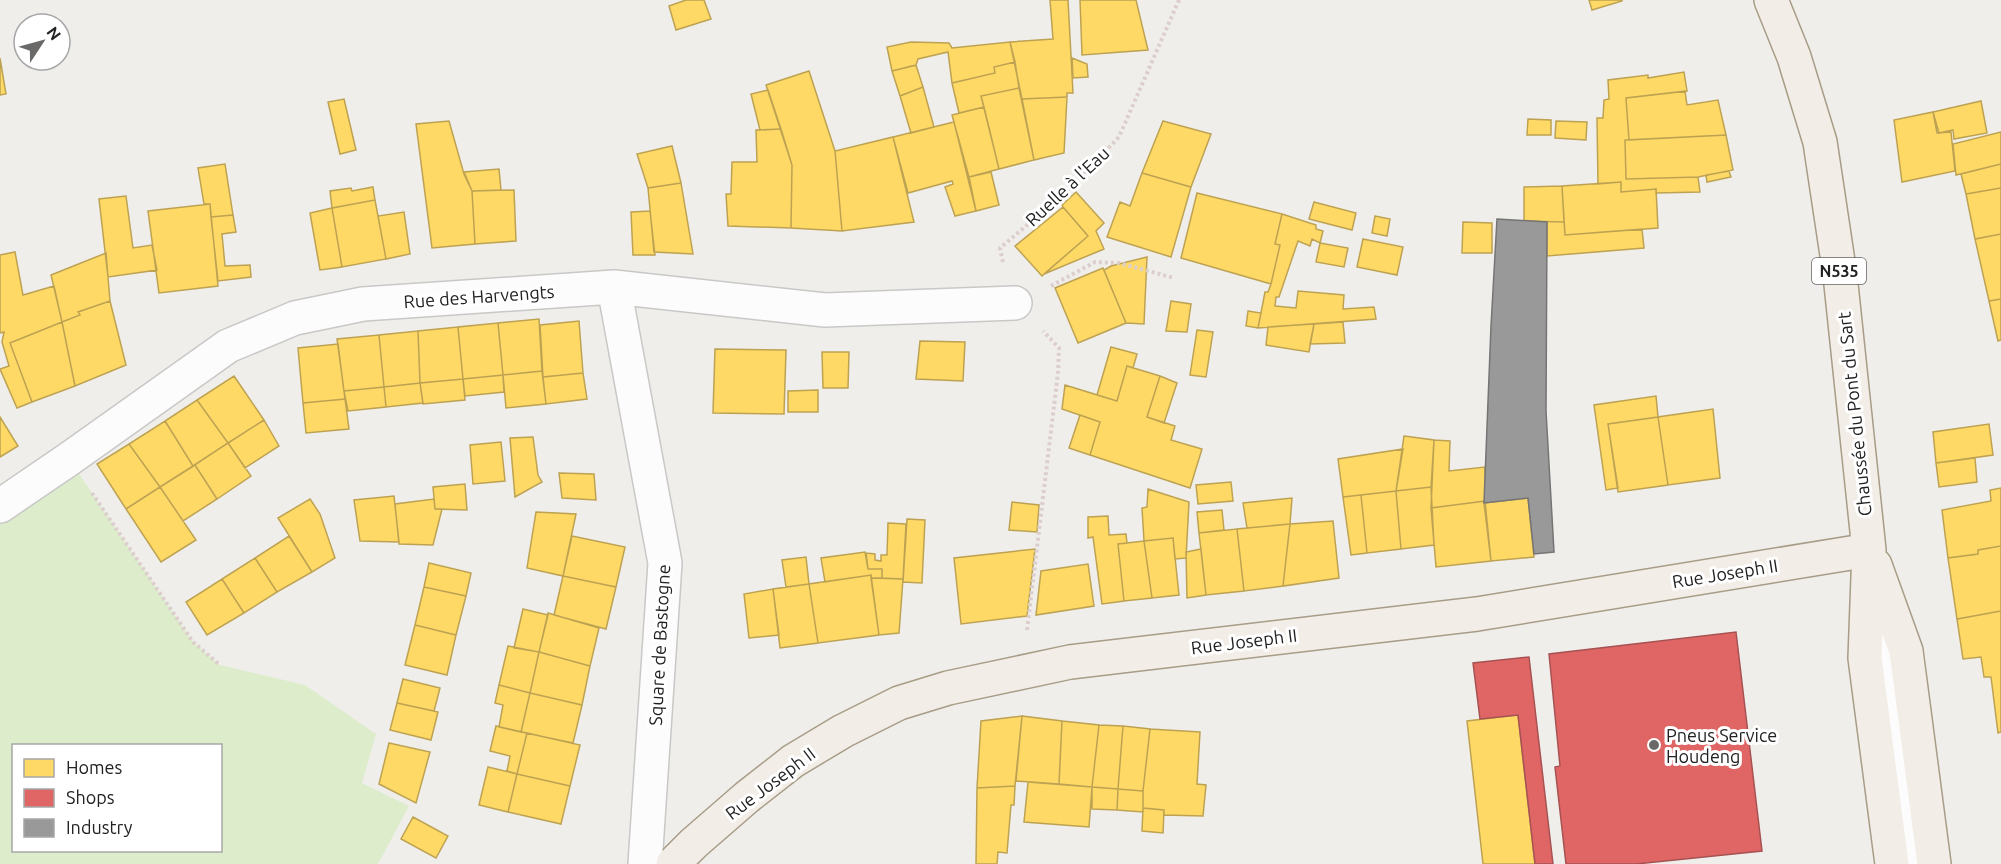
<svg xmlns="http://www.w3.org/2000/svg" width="2001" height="864" viewBox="0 0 2001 864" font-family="Ubuntu,sans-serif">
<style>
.grass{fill:#ddeccb;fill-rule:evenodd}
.homes{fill:#ffd966;stroke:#bda252;stroke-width:1.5}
.shops{fill:#e06666;stroke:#a75252;stroke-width:1.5}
.industry{fill:#999;stroke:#757575;stroke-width:1.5}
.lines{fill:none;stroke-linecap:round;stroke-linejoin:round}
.service-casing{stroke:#c9c8c7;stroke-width:30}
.minor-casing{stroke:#c9c8c7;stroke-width:36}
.primary-casing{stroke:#a79c86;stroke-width:36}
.path{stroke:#dccecd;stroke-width:4;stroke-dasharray:3 3;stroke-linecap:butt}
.service{stroke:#fdfcfc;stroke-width:27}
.minor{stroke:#fdfcfc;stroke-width:33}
.primary{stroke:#f3ede7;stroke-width:33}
.poi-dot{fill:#6a6968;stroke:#fff;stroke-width:2}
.labels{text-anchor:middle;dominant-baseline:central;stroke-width:6;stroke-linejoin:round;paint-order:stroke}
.shield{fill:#fff;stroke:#646464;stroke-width:1.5}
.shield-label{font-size:16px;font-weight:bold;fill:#222}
.street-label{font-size:18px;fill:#222;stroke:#fff}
.poi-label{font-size:18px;fill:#222;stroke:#fff;text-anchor:start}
</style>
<rect width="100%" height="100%" fill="#f0eeeb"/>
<!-- grass -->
<path class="grass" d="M 69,459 L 193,642 L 220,665 L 305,685 L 376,734 L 362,783 L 409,806 L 378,864 L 0,864 L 0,506 ZM 14,746 L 220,746 L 220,850 L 14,850 Z"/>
<!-- homes -->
<path class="homes" d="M 686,0 L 704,0 L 711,19 L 676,30 L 669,6 Z
M 1050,0 L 1068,0 L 1073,93 L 1067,93 L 1067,97 L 1022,99 L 1010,42 L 1053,39 Z
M 1080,0 L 1136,0 L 1148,50 L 1082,55 Z
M 1589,0 L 1622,0 L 1622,1 L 1592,10 Z
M 911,42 L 949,43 L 952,48 L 1010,42 L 1015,62 L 994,67 L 995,73 L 952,83 L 948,52 L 918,59 L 916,65 L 892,71 L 887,47 Z
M 0,58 L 6,94 L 0,95 Z
M 1072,58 L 1087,64 L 1088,77 L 1073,78 Z
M 1015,62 L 1019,88 L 981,96 L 984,107 L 959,113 L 952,83 L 995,73 L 994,67 Z
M 916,65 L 923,87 L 900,96 L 892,71 Z
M 809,71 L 835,151 L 842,231 L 791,228 L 792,165 L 766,85 Z
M 1684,72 L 1687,91 L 1626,98 L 1629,140 L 1625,140 L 1626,179 L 1698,177 L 1700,192 L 1656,193 L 1656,189 L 1621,192 L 1621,182 L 1598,184 L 1597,118 L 1603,118 L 1604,100 L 1609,99 L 1608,80 L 1648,75 L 1648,78 Z
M 923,87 L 934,127 L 911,133 L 900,96 Z
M 1019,88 L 1034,160 L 999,169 L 981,96 Z
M 768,90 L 781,129 L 760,130 L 751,94 Z
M 1685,91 L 1687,105 L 1718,100 L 1726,135 L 1629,140 L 1626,98 Z
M 1067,97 L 1064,153 L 1034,160 L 1022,99 Z
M 344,99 L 356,150 L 340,154 L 328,102 Z
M 1981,101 L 1987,133 L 1954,139 L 1953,130 L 1939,133 L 1933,112 Z
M 984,107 L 999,169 L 969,177 L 952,115 Z
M 1933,112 L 1937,133 L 1951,132 L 1955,171 L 1902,182 L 1894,120 Z
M 1528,119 L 1551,120 L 1551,135 L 1527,135 Z
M 449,121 L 464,174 L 472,191 L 475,244 L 432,248 L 416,124 Z
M 1163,121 L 1211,134 L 1191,187 L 1142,173 Z
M 1556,121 L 1587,122 L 1586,140 L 1555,138 Z
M 954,122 L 976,211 L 955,216 L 945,187 L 953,184 L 952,181 L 908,193 L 893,137 Z
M 781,129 L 792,165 L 791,228 L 728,226 L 726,194 L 731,194 L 732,162 L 757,162 L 756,130 Z
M 2001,132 L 2001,164 L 1956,175 L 1953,144 Z
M 1726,135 L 1733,170 L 1698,177 L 1626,179 L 1625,140 Z
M 893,137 L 914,222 L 842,231 L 835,151 Z
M 672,146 L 681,183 L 648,188 L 637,154 Z
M 225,164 L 233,215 L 211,217 L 210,204 L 204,204 L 198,168 Z
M 2001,164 L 2001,188 L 1966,194 L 1961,174 Z
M 499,169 L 501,190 L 472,191 L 464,172 Z
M 1729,171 L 1731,177 L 1707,182 L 1706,175 Z
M 991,172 L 999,205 L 976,211 L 969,177 Z
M 1142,173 L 1191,187 L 1171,257 L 1107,237 L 1120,202 L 1130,206 Z
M 1621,182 L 1621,192 L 1656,189 L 1658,228 L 1565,235 L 1562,186 Z
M 681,183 L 693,254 L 654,252 L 648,188 Z
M 1562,186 L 1564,222 L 1524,221 L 1524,187 Z
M 373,187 L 375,200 L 332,208 L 330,191 L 351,188 L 352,191 Z
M 2001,188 L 2001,234 L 1975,239 L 1966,194 Z
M 514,190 L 516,241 L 475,244 L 472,191 Z
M 1076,192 L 1104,223 L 1096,231 L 1104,249 L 1044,274 L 1088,236 L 1063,207 L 1062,205 Z
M 1197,193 L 1282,214 L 1275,244 L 1280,245 L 1271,284 L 1181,258 Z
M 126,196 L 133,248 L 152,245 L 157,270 L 108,277 L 99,199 Z
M 375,200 L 386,259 L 342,267 L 332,208 Z
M 1314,202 L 1356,213 L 1352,230 L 1309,219 Z
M 210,204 L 218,286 L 159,293 L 148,211 Z
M 1063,207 L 1088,236 L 1042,276 L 1015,246 Z
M 332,208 L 342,267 L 320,270 L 310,213 Z
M 650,211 L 655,255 L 633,255 L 631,212 Z
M 404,212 L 410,254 L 386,259 L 378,216 Z
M 1282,214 L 1316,225 L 1316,229 L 1323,231 L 1320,243 L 1312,239 L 1310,246 L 1298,241 L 1279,297 L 1276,297 L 1275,306 L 1296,308 L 1298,291 L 1344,295 L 1343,309 L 1374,307 L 1376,319 L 1258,328 L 1265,292 L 1268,292 L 1271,284 L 1280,245 L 1275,244 Z
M 233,215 L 236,232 L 222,234 L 225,266 L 250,265 L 251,277 L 218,281 L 211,217 Z
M 1375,216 L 1390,219 L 1387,236 L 1372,233 Z
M 1463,222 L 1492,223 L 1492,253 L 1462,253 Z
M 1547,222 L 1564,222 L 1565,235 L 1642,229 L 1644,248 L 1547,256 Z
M 2001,234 L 2001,299 L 1989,301 L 1975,239 Z
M 1363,239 L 1403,247 L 1397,275 L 1357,267 Z
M 1320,243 L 1348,248 L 1344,267 L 1316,262 Z
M 15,252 L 23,295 L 54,286 L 62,322 L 10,343 L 32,402 L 17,408 L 0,369 L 9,366 L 2,342 L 4,332 L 0,333 L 0,255 Z
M 106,253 L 110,301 L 78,312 L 80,315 L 62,322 L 51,275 Z
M 1147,257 L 1144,324 L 1126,323 L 1104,270 L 1111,266 Z
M 1103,268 L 1126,323 L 1078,343 L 1055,288 Z
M 2001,299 L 2001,340 L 1998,341 L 1989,301 Z
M 110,301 L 126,365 L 75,386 L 62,322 L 80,315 L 78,312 Z
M 1171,301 L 1191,304 L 1187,332 L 1166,331 Z
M 1248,311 L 1261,313 L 1258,328 L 1246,326 Z
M 539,319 L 542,371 L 503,375 L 498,323 Z
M 579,321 L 583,373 L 543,377 L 540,325 Z
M 62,322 L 75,386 L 32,402 L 10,343 Z
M 1343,322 L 1345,343 L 1310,344 L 1314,324 Z
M 498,323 L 503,375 L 463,379 L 458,327 Z
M 1314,324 L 1309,352 L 1266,345 L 1268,327 Z
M 458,327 L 463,379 L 420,383 L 418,331 Z
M 1197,330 L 1213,332 L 1206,377 L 1190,375 Z
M 418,331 L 420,383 L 384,387 L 379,335 Z
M 379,335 L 384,387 L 344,391 L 337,339 Z
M 920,341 L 965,342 L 963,381 L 916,379 Z
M 338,344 L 345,399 L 303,403 L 298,348 Z
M 1111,347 L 1137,354 L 1133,368 L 1127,366 L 1117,401 L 1097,395 Z
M 715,349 L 786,350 L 784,414 L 713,413 Z
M 822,352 L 849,352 L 848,388 L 823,388 Z
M 1127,366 L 1160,376 L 1147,417 L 1175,426 L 1171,440 L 1202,449 L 1190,488 L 1090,455 L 1100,422 L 1062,409 L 1065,385 L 1117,401 Z
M 542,371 L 546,404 L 506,408 L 503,375 Z
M 583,373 L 587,399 L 546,404 L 543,377 Z
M 503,375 L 504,392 L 465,396 L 463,379 Z
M 234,376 L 264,420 L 228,443 L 197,400 Z
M 1160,376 L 1177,383 L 1164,423 L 1147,417 Z
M 463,379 L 465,400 L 423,404 L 420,383 Z
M 420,383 L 423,403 L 386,407 L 384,387 Z
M 384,387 L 386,407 L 348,411 L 344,391 Z
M 818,390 L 818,412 L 788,412 L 788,391 Z
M 1656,396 L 1658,417 L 1608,424 L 1618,488 L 1606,490 L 1594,405 Z
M 345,399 L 349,429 L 306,433 L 303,403 Z
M 197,400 L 228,443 L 193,466 L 165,421 Z
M 1713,409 L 1720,478 L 1668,485 L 1658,417 Z
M 1080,415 L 1100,422 L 1090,455 L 1069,448 Z
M 0,417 L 18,446 L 0,457 Z
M 1658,417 L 1668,485 L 1618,492 L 1608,424 Z
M 264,420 L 279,446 L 245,468 L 228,443 Z
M 165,421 L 193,466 L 160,487 L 129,444 Z
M 1989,424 L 1993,455 L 1936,463 L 1933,432 Z
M 1404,436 L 1434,440 L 1431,487 L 1396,491 Z
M 533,437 L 538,475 L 542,482 L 515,497 L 510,438 Z
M 1434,440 L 1450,441 L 1449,471 L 1485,467 L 1485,501 L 1431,508 Z
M 501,442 L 505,481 L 473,484 L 470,445 Z
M 228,443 L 251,476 L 217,499 L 195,465 Z
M 129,444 L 160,487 L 126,509 L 97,464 Z
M 1403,449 L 1396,491 L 1343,497 L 1338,459 Z
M 1975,458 L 1977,482 L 1939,487 L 1936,463 Z
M 195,465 L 217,499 L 183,521 L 160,487 Z
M 559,473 L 594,474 L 596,500 L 562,498 Z
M 1231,482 L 1233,501 L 1198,504 L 1196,485 Z
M 465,484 L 467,510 L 435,509 L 433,487 Z
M 160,487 L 196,540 L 161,562 L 126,509 Z
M 1431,487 L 1434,545 L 1401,549 L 1396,491 Z
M 2001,488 L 2001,546 L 1978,550 L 1978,554 L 1948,558 L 1942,510 L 1991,501 L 1990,490 Z
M 1148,489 L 1189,502 L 1186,558 L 1175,559 L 1173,538 L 1144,541 L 1142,508 L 1147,507 Z
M 1396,491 L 1401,549 L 1367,553 L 1361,495 Z
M 1361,495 L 1367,553 L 1351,555 L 1343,497 Z
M 394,496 L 399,542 L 360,541 L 354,500 Z
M 1292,498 L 1290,524 L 1247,528 L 1243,503 Z
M 1528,498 L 1534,557 L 1491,561 L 1484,503 Z
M 310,499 L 320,514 L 335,558 L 312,572 L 278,518 Z
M 434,499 L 435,509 L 442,509 L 433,545 L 399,544 L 395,504 Z
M 1485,501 L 1491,561 L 1436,567 L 1431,508 Z
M 1012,502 L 1039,505 L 1037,532 L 1009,530 Z
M 1222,510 L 1224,530 L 1199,533 L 1197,512 Z
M 536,512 L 576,514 L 563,576 L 527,568 Z
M 1108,516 L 1109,535 L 1126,534 L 1127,543 L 1118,544 L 1124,601 L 1102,604 L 1093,537 L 1088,538 L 1088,517 Z
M 907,519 L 925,520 L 922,583 L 903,582 Z
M 1333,521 L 1339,578 L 1283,586 L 1290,524 Z
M 888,523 L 906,524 L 903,579 L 882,578 L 882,569 L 868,569 L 866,553 L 875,554 L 875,560 L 881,561 L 881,555 L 887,555 Z
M 1290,524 L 1283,586 L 1244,591 L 1237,529 Z
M 1237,529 L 1244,591 L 1206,595 L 1199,533 Z
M 289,536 L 312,572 L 277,592 L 255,558 Z
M 572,536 L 625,547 L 616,587 L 563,576 Z
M 1173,538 L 1179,595 L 1152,598 L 1144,541 Z
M 1144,541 L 1152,598 L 1124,601 L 1118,544 Z
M 2001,546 L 2001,611 L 1957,619 L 1948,558 L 1978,554 L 1978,550 Z
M 1035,549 L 1027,616 L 961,624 L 954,558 Z
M 1201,549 L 1206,595 L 1187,598 L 1186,552 Z
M 865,552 L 868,569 L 882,569 L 882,578 L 871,578 L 871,575 L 825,582 L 821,558 Z
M 806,557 L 809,584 L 786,587 L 782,560 Z
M 255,558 L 277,592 L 244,613 L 222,579 Z
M 429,563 L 471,573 L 466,596 L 424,587 Z
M 1088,564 L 1094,606 L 1036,615 L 1041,571 Z
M 871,575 L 879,635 L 818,643 L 809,584 Z
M 563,576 L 616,587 L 606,629 L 554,615 Z
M 871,578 L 903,579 L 899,633 L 879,635 Z
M 222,579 L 244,613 L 207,635 L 186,602 Z
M 809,584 L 818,643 L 780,648 L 773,589 Z
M 424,587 L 466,596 L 456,635 L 415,625 Z
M 773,589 L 779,635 L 749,638 L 744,594 Z
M 523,609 L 548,615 L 539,652 L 514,648 Z
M 2001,611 L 2001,732 L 1998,733 L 1991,677 L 1984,677 L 1981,657 L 1963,659 L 1957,619 Z
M 548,613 L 599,628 L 590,666 L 539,652 Z
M 415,625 L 456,635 L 447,675 L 405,665 Z
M 508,646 L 539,652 L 530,693 L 499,685 Z
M 539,652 L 590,666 L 582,705 L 530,693 Z
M 403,679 L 440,688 L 434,711 L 397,703 Z
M 499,685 L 530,693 L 521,732 L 499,727 L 503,705 L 495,703 Z
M 530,693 L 582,705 L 573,743 L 521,732 Z
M 397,703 L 438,712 L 431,740 L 390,730 Z
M 1518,715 L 1535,864 L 1483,864 L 1467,721 Z
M 1022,716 L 1062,721 L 1059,784 L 1016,781 Z
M 1022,716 L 1015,786 L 977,788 L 981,721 Z
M 1062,721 L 1099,725 L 1092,787 L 1059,784 Z
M 1099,725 L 1123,726 L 1118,789 L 1092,787 Z
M 496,726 L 527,733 L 517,774 L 507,771 L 510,756 L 490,751 Z
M 1123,726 L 1150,729 L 1143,791 L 1118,789 Z
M 1150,729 L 1200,732 L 1197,784 L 1206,785 L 1203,816 L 1164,815 L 1164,810 L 1143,808 L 1143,791 Z
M 527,733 L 580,745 L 570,786 L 517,774 Z
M 389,743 L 430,752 L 416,803 L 379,784 Z
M 488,767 L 517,774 L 508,812 L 479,805 Z
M 517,774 L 570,786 L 561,824 L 508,812 Z
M 1028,782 L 1092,787 L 1089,827 L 1024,822 Z
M 1015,786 L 1014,805 L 1011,805 L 1007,853 L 998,852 L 997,864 L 976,864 L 977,788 Z
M 1092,787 L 1118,789 L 1117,810 L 1092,809 Z
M 1118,789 L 1143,791 L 1143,812 L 1117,810 Z
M 1143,808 L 1164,810 L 1163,833 L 1142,831 Z
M 413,817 L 448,836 L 436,858 L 401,839 Z"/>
<!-- shops -->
<path class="shops" d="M 1736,632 L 1762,851 L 1636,864 L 1566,864 L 1555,767 L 1560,766 L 1549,654 Z
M 1529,657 L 1553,864 L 1535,864 L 1518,715 L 1480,719 L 1473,663 Z"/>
<!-- industry -->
<path class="industry" d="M 1497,219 L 1547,222 L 1546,411 L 1554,552 L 1534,554 L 1528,498 L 1484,503 L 1491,326 Z"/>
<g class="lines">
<!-- service casing -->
<g class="service-casing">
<path id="service" d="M 1877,607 L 1884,655 L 1888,665 L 1914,864"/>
</g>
<!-- minor casing -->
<g class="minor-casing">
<path id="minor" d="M 614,287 L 665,563 L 645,864
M 0,506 L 69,459 L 228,346 L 295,318 L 363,304 L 614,287 L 825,310 L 1015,303"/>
</g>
<!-- primary casing -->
<g class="primary-casing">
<path id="primary" d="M 1771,0 L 1794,57 L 1820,142 L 1840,275 L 1869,550 L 1865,658 L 1892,864
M 1875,565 L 1906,651 L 1934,864
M 673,864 L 694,843 L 747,797 L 793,761 L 843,731 L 899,703 L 948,688 L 1070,662 L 1477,614 L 1869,550"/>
</g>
<!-- path -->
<path class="path" d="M 1003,262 L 1000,248 L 1070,189 L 1119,137 L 1179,0
M 1051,286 L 1095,262 L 1119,263 L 1174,278
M 92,493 L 193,642 L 220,665
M 1027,630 L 1058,373 L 1059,348 L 1043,331"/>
<!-- service -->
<use href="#service" class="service"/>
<!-- minor -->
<use href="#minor" class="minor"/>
<!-- primary -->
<use href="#primary" class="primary"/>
</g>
<!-- markers -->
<circle class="poi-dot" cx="1654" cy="745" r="6"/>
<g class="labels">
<!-- shield labels -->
<rect class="shield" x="1812" y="258" width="54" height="26" rx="4.5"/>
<g class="shield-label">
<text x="1839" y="271">N535</text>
</g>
<!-- street labels -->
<g class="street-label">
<text transform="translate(1067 186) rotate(-43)">Ruelle à l'Eau</text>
<text transform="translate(479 296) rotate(-4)">Rue des Harvengts</text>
<text transform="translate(1854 414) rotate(-96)">Chaussée du Pont du Sart</text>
<text transform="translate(1725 573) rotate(-9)">Rue Joseph II</text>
<text transform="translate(1244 641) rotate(-7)">Rue Joseph II</text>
<text transform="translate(659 645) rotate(-87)">Square de Bastogne</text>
<text transform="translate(770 783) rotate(-37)">Rue Joseph II</text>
</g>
<!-- poi labels -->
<g class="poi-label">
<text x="1666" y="735">Pneus Service<tspan x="1666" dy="21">Houdeng</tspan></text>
</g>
</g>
<!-- legend -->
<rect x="12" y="744" width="210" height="108" fill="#ffffff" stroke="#a7a7a7" stroke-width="1.5"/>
<rect x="24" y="759" width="30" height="18" fill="#ffd966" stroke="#a7a7a7" stroke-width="1.5"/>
<text x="66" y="774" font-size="18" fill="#222222">Homes</text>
<rect x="24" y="789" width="30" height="18" fill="#e06666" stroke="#a7a7a7" stroke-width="1.5"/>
<text x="66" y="804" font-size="18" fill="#222222">Shops</text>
<rect x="24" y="819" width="30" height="18" fill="#999999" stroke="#a7a7a7" stroke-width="1.5"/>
<text x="66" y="834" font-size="18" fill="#222222">Industry</text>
<!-- north arrow -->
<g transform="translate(42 42) rotate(54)"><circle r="28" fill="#ffffff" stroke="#a7a7a7" stroke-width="1.5"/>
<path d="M0-4.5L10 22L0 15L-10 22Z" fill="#6a6968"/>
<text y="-9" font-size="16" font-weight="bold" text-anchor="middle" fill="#222222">N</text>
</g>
</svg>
